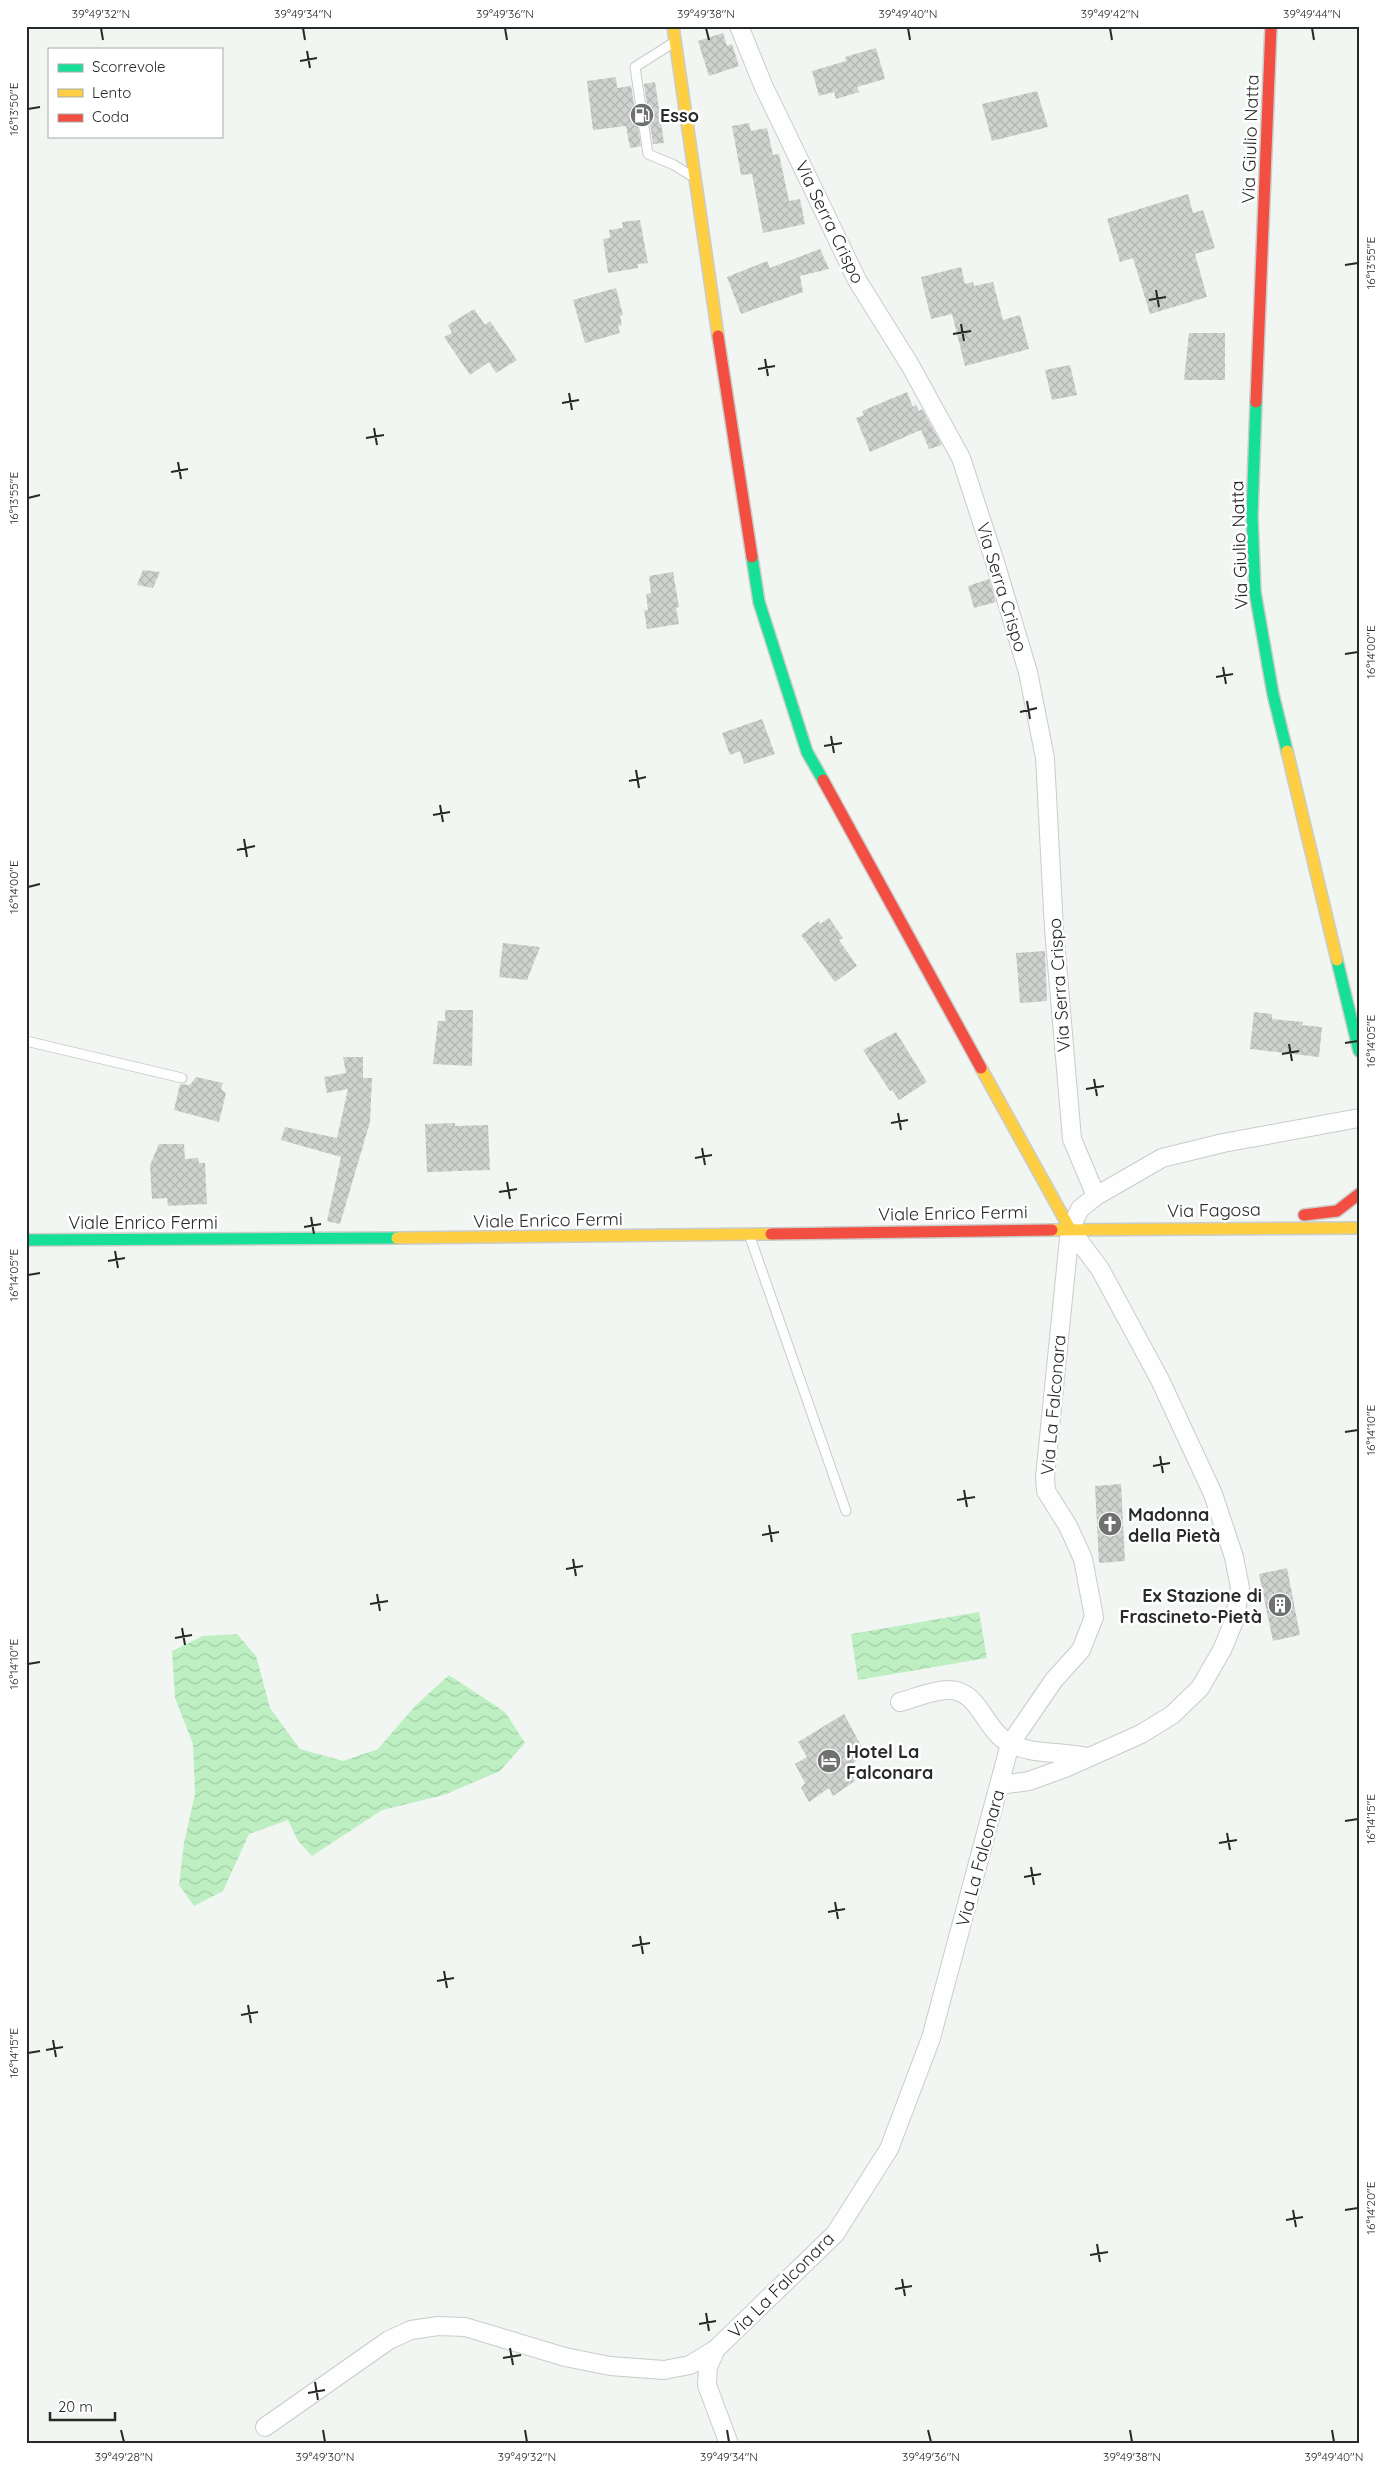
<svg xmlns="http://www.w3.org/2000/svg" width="1385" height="2470" viewBox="0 0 1385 2470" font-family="Quicksand,sans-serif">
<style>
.water{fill:url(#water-waves)}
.building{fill:url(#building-cross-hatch)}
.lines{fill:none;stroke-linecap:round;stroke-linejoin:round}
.lane-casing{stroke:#c9ccc9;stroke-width:11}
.street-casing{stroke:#c9ccc9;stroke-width:20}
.fast-casing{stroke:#c9ccc9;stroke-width:14}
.slow-casing{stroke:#c9ccc9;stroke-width:14}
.jam-casing{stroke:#c9ccc9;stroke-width:14}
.lane{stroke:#fdfefd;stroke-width:9}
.street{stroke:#fdfefd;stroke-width:18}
.fast{stroke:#16e098;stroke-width:11}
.slow{stroke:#ffcf43;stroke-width:11}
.jam{stroke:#f24e42;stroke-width:11}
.ticks{fill:none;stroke:#272a27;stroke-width:2}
.labels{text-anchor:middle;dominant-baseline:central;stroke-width:5;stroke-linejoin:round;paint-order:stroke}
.poi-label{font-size:18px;font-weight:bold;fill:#272a27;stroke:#fff;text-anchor:start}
.street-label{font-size:18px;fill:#272a27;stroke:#fff}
.neatline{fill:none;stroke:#272a27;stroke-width:2}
.ticks-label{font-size:12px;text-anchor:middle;fill:#272a27}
</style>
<defs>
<pattern id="water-waves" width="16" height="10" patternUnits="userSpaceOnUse" patternTransform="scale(1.25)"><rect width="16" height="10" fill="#bdefc2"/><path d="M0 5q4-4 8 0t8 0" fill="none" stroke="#a2cda7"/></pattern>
<pattern id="building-cross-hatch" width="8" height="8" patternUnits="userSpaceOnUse" patternTransform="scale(1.25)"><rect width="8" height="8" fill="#cfd3cf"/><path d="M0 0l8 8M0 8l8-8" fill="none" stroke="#b2b5b2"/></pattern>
</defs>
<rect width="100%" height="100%" fill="#f2f6f2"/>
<!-- water -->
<path class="water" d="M 979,1612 L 987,1658 L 858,1680 L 851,1634 Z
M 237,1634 L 256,1656 L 270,1708 L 300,1749 L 343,1761 L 378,1749 L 415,1706 L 449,1675 L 505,1712 L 525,1743 L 500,1771 L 444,1795 L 382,1810 L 312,1856 L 298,1841 L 288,1820 L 249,1834 L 223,1891 L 194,1906 L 179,1885 L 184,1843 L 195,1794 L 193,1744 L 175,1698 L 172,1651 L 203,1636 Z"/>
<!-- building -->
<path class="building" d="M 723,33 L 727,46 L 732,44 L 739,66 L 709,76 L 698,41 Z
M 876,48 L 885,79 L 857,87 L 859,92 L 836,99 L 834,92 L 819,96 L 812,71 L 846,61 L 845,57 Z
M 616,77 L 617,88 L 631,86 L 641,146 L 630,148 L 626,126 L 593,130 L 587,81 Z
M 655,82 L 664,143 L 653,144 L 644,84 Z
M 1037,91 L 1048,127 L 992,141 L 982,104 Z
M 749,123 L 751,131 L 767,128 L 773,155 L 779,154 L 789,201 L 800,199 L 805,224 L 763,233 L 752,174 L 741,175 L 732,126 Z
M 1188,194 L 1193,213 L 1203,210 L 1215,248 L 1195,254 L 1207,297 L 1150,314 L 1133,258 L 1120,262 L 1107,219 Z
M 640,220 L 648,263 L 638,264 L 638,268 L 608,273 L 603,239 L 610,238 L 609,230 L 623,228 L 622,222 Z
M 820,249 L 829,269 L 800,276 L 803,292 L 741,314 L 727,277 L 767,261 L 770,268 Z
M 961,267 L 965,284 L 973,282 L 974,286 L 993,282 L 1003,320 L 1020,315 L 1029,349 L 965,366 L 952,314 L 931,319 L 921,277 Z
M 616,288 L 623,315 L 620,316 L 622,325 L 618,326 L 620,333 L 585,343 L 573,300 Z
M 474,309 L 485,325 L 490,321 L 517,360 L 496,373 L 489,362 L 470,375 L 444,337 L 452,333 L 448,325 Z
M 1189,333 L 1225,333 L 1225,380 L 1184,380 Z
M 1070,365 L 1077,395 L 1052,400 L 1045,370 Z
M 907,392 L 913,407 L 916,405 L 919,411 L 922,409 L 942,445 L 929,449 L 921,430 L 870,452 L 856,418 L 864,415 L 862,411 Z
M 143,570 L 160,572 L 153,588 L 137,585 Z
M 673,572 L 679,607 L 676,608 L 679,624 L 647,629 L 644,610 L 648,610 L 646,594 L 651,593 L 649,576 Z
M 989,579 L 996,602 L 974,608 L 968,586 Z
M 762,719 L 775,754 L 744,764 L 740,751 L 730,755 L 722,733 Z
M 829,918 L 843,938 L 839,940 L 857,966 L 835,982 L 801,935 L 819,921 L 820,924 Z
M 503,943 L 540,947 L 527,980 L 499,977 Z
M 1045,951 L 1047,1001 L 1020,1003 L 1016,953 Z
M 445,1010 L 473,1010 L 472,1066 L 433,1064 L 438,1021 L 445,1021 Z
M 1254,1012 L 1272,1014 L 1272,1019 L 1303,1022 L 1302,1025 L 1322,1027 L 1319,1057 L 1250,1049 Z
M 896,1032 L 927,1082 L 899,1100 L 892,1090 L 890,1091 L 863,1050 Z
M 343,1057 L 363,1057 L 363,1078 L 372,1078 L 370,1122 L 340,1224 L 327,1221 L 341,1157 L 281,1140 L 285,1127 L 337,1138 L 348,1089 L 327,1093 L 324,1077 L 346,1073 Z
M 196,1077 L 223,1083 L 221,1089 L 226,1093 L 219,1122 L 174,1110 L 180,1084 L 190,1085 Z
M 455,1123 L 455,1126 L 488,1125 L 490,1170 L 427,1172 L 425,1124 Z
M 159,1144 L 184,1144 L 185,1159 L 198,1158 L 199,1163 L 205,1163 L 207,1204 L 168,1206 L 167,1198 L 152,1199 L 150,1165 Z
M 1121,1484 L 1125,1561 L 1099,1563 L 1095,1486 Z
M 1287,1568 L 1300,1635 L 1273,1641 L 1259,1574 Z
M 844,1714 L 866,1755 L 848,1766 L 855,1781 L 833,1796 L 829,1788 L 809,1802 L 801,1788 L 805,1783 L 795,1764 L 807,1757 L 798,1742 Z"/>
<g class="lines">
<!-- lane casing -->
<g class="lane-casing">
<path id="lane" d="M 673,43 L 635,67 L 648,154 L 674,165 L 690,175
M 26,1041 L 182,1078
M 750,1237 L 846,1511"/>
</g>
<!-- street casing -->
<g class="street-casing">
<path id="street" d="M 739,26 L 763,85 L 857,280 L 910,365 L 961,458 L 994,559 L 1028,672 L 1045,758 L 1054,929 L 1072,1139 L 1096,1196
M 900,1702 C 915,1698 933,1690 948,1690 C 979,1689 984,1730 1009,1743 C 1031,1755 1061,1751 1087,1757
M 1000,1785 L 1029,1781 L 1065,1768 L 1141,1734 L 1172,1715 L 1200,1688 L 1222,1650 L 1234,1621 L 1240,1588 L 1234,1557 L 1213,1494 L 1160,1380 L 1100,1269 L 1070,1229
M 265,2427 L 389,2340 L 411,2330 L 438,2326 L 465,2327 L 565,2357 L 610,2366 L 664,2370 L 690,2365 L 716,2349
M 729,2444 L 707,2385 L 708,2367 L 716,2349 L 835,2234 L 889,2149 L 931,2038 L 1010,1744 L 1054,1680 L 1081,1650 L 1094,1617 L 1083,1559 L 1068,1526 L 1046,1491 L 1045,1477 L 1070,1229 L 1080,1209 L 1096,1196 L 1162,1158 L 1223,1143 L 1359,1118"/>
</g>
<!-- fast casing -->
<g class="fast-casing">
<path id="fast" d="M 1256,402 L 1252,516 L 1255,592 L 1273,694 L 1287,751
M 752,557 L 759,602 L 807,752 L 823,780
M 1337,960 L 1359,1051
M 26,1240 L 397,1238"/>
</g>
<!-- slow casing -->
<g class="slow-casing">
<path id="slow" d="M 673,26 L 718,336
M 1287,751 L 1337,960
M 981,1068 L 1070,1229
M 1052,1230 L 1359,1228
M 397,1238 L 771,1234"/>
</g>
<!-- jam casing -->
<g class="jam-casing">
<path id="jam" d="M 718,336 L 752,557
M 1256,402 L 1271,26
M 823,780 L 981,1068
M 1304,1215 L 1337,1211 L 1359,1194
M 771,1234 L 1052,1230"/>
</g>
<!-- lane -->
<use href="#lane" class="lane"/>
<!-- street -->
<use href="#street" class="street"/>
<!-- fast -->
<use href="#fast" class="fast"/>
<!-- slow -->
<use href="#slow" class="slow"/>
<!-- jam -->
<use href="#jam" class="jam"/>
</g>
<!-- ticks -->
<path class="ticks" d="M 101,28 L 103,40M 303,28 L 305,40M 505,28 L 507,40M 706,28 L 709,40M 908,28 L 910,40M 1110,28 L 1112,40M 1312,28 L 1314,40M 307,51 L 310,68M 300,61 L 317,58M 28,109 L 40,107M 1345,265 L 1358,263M 1156,290 L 1159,307M 1149,300 L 1166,297M 961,324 L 964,341M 953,334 L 971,331M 765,359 L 768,376M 758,369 L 775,366M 569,393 L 572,410M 562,403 L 579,400M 374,428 L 377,445M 366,438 L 384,435M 178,462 L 181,479M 171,472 L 188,469M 28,498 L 40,495M 1345,654 L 1358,652M 1223,667 L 1226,684M 1216,677 L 1233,674M 1027,701 L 1030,719M 1020,712 L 1037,708M 831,736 L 834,753M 824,746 L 842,743M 636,770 L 639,788M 629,781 L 646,777M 440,805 L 443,822M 433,815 L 450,812M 244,839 L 247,857M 237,850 L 255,846M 28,887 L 40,884M 1345,1043 L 1358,1041M 1289,1044 L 1292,1061M 1282,1054 L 1299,1051M 1094,1079 L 1097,1096M 1086,1089 L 1104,1086M 898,1113 L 901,1130M 891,1123 L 908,1120M 702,1148 L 705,1165M 695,1158 L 712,1155M 507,1182 L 510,1199M 499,1192 L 517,1189M 311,1217 L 314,1234M 304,1227 L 321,1224M 115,1251 L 118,1268M 108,1261 L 125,1258M 28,1275 L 40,1273M 1345,1432 L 1358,1430M 1160,1456 L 1163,1473M 1153,1466 L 1170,1463M 964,1490 L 967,1507M 957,1500 L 975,1497M 769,1525 L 772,1542M 762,1535 L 779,1532M 573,1559 L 576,1576M 566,1569 L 583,1566M 377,1594 L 380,1611M 370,1604 L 388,1601M 182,1628 L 185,1645M 175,1638 L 192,1635M 28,1664 L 40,1662M 1345,1821 L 1358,1819M 1227,1833 L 1230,1850M 1219,1843 L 1237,1840M 1031,1867 L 1034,1885M 1024,1877 L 1041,1874M 835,1902 L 838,1919M 828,1912 L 845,1909M 640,1936 L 643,1954M 632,1946 L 650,1943M 444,1971 L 447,1988M 437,1981 L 454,1978M 248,2005 L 251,2023M 241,2015 L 258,2012M 53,2040 L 56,2057M 46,2050 L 63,2047M 28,2053 L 40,2051M 1293,2210 L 1296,2227M 1345,2210 L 1358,2208M 1286,2220 L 1303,2217M 1097,2244 L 1100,2262M 1090,2255 L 1108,2252M 902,2279 L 905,2296M 895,2289 L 912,2286M 706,2313 L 709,2331M 699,2324 L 716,2321M 510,2348 L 513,2365M 503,2358 L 521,2355M 315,2382 L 318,2400M 308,2393 L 325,2390M 121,2430 L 124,2442M 323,2430 L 325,2442M 525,2430 L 527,2442M 727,2430 L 729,2442M 928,2430 L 931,2442M 1130,2430 L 1132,2442M 1332,2430 L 1334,2442"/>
<!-- icons -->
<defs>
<g id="fuel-disc" transform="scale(1.25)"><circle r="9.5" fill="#6e716e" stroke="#fff"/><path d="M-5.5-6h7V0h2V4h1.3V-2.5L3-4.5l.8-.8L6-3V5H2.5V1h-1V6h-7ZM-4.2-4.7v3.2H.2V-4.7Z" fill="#fff"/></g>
<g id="church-disc" transform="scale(1.25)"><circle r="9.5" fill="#6e716e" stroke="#fff"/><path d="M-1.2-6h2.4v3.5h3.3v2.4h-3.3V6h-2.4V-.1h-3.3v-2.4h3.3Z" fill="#fff"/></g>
<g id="building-disc" transform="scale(1.25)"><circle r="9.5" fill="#6e716e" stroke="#fff"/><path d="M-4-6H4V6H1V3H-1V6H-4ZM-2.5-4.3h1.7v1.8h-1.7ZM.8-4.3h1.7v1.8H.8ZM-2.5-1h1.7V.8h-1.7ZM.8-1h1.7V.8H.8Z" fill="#fff"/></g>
<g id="hotel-disc" transform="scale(1.25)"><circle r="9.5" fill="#6e716e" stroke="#fff"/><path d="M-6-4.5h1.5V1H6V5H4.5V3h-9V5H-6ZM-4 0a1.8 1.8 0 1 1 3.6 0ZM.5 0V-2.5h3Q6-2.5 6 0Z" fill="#fff"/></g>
</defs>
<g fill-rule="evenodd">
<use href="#fuel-disc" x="642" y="115"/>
<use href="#church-disc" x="1110" y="1524"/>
<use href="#building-disc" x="1280" y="1605"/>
<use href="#hotel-disc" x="829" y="1761"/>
</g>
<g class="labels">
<!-- poi labels -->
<g class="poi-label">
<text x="660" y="115">Esso</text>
<text x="1128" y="1514">Madonna<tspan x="1128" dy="21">della Pietà</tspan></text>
<text x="1262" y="1595" text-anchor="end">Ex Stazione di<tspan x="1262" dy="21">Frascineto-Pietà</tspan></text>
<text x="846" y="1751">Hotel La<tspan x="846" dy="21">Falconara</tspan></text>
</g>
<!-- street labels -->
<g class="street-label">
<text transform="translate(1250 139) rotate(-88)">Via Giulio Natta</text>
<text transform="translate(830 222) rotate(64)">Via Serra Crispo</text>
<text transform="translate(1239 545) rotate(-92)">Via Giulio Natta</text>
<text transform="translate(1002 587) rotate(73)">Via Serra Crispo</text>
<text transform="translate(1059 985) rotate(-94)">Via Serra Crispo</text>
<text transform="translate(1214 1210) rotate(-1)">Via Fagosa</text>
<text transform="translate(953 1213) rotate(-1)">Viale Enrico Fermi</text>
<text transform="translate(548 1220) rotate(-1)">Viale Enrico Fermi</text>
<text x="143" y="1222">Viale Enrico Fermi</text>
<text transform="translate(1053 1405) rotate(-85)">Via La Falconara</text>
<text transform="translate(980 1858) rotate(-75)">Via La Falconara</text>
<text transform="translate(781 2285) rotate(-45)">Via La Falconara</text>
</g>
</g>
<!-- border -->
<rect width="1385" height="2470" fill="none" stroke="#ffffff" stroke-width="55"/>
<!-- legend -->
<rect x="48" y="48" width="175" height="90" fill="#ffffff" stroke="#a9aaa9"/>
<rect x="58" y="64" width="25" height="8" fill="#16e098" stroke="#a9aaa9"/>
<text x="92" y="72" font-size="15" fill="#272a27">Scorrevole</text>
<rect x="58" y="89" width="25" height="8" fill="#ffcf43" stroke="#a9aaa9"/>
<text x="92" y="98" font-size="15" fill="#272a27">Lento</text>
<rect x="58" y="114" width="25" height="8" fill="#f24e42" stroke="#a9aaa9"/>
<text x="92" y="122" font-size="15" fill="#272a27">Coda</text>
<!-- scale -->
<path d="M50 2412v8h65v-8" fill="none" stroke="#272a27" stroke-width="2.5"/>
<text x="58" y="2412" font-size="15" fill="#272a27" stroke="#ffffff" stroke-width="4" paint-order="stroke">20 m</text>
<rect x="28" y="28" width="1330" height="2414" class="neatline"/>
<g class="ticks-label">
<text x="101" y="18">39°49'32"N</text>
<text x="303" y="18">39°49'34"N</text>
<text x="505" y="18">39°49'36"N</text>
<text x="706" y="18">39°49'38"N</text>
<text x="908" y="18">39°49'40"N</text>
<text x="1110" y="18">39°49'42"N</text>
<text x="1312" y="18">39°49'44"N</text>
<text transform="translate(14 109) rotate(-90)" y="4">16°13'50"E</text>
<text transform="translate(1371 263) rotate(-90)" y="4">16°13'55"E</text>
<text transform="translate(14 498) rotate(-90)" y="4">16°13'55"E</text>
<text transform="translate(1371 652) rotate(-90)" y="4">16°14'00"E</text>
<text transform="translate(14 887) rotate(-90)" y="4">16°14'00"E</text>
<text transform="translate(1371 1041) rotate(-90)" y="4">16°14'05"E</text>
<text transform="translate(14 1275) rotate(-90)" y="4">16°14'05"E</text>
<text transform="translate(1371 1430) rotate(-90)" y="4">16°14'10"E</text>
<text transform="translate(14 1664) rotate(-90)" y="4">16°14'10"E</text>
<text transform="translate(1371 1819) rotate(-90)" y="4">16°14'15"E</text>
<text transform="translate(14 2053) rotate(-90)" y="4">16°14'15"E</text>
<text transform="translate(1371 2208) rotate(-90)" y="4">16°14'20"E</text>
<text x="124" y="2461">39°49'28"N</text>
<text x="325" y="2461">39°49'30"N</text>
<text x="527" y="2461">39°49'32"N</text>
<text x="729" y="2461">39°49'34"N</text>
<text x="931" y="2461">39°49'36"N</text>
<text x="1132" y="2461">39°49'38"N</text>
<text x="1334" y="2461">39°49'40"N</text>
</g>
</svg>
